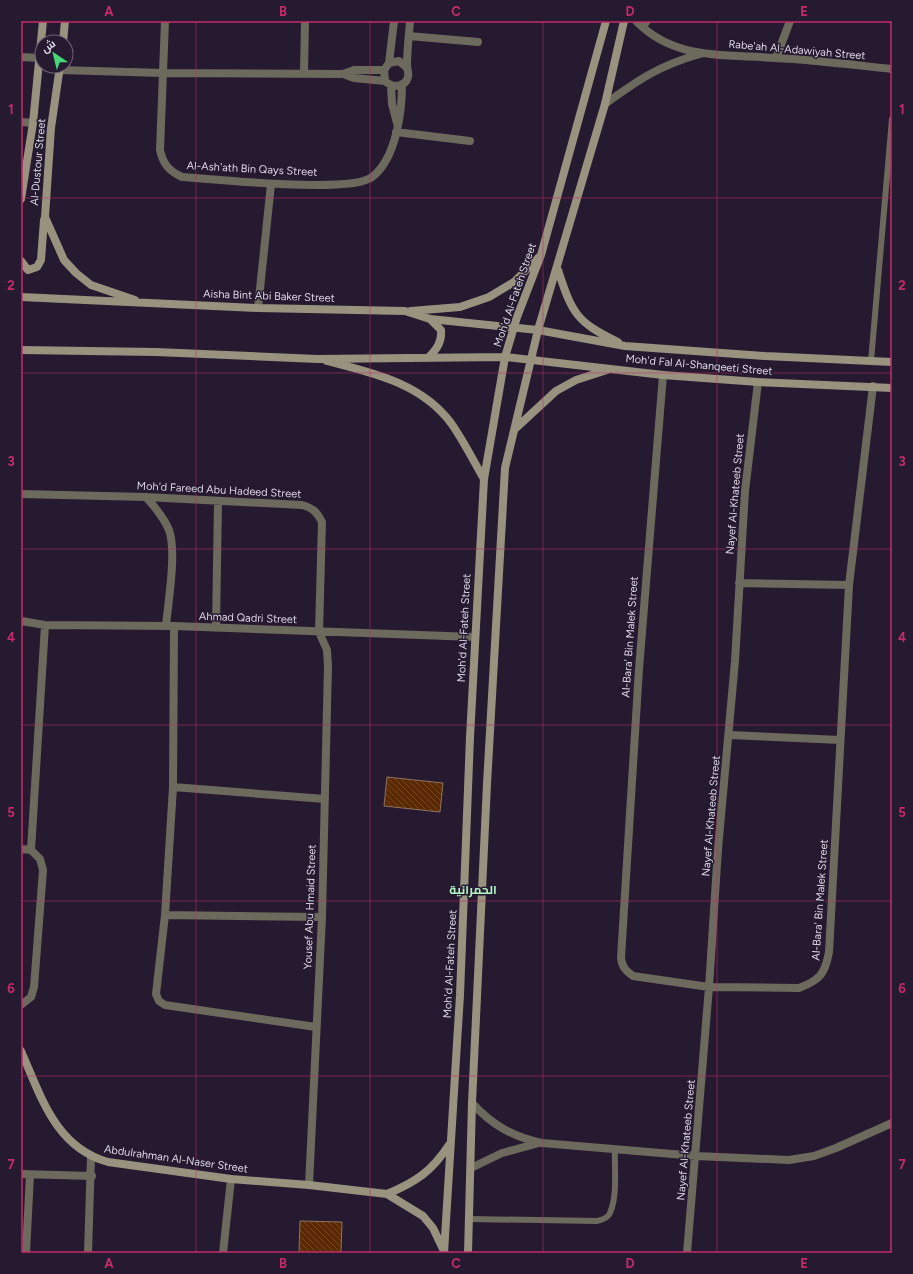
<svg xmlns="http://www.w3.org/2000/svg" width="913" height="1274" viewBox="0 0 913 1274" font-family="Figtree,Cairo,sans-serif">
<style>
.building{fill:url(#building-back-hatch);stroke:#8e7362}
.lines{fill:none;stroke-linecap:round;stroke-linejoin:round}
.lane{stroke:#6c695d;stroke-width:6}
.street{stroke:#6c695d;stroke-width:8}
.secondary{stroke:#98927f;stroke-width:8}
.grid{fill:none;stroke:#c52b69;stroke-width:1;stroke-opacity:0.55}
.labels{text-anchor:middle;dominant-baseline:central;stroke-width:3;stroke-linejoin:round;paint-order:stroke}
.street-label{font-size:11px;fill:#ddd6e5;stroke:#251a30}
.neighbourhood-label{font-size:12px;font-weight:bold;fill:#b0f5c1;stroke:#251a30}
.neatline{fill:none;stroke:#c52b69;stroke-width:1.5}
.grid-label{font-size:13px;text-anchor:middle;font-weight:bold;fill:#c52b69}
</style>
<defs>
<pattern id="building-back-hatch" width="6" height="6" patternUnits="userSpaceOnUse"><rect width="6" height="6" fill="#5b2900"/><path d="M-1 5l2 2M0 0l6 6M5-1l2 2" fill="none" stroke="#724725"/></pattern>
</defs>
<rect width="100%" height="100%" fill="#251a30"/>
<!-- building -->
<path class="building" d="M 387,777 L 443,783 L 440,812 L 384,806 Z
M 300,1221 L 342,1222 L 341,1253 L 299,1253 Z"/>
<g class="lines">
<!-- lane -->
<path class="lane" d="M 643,28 L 648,21
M 871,361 L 892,119
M 469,1219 L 597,1221 C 602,1220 608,1218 610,1213 C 618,1194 614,1169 615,1149"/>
<!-- street -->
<path class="street" d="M 165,21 L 160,150 C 163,164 169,171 182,177 C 216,179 350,194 372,177 C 396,159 402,112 402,84
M 636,21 C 675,61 725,54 776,58 C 815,60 854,65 892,69
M 409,36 L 478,42
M 21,57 L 39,58
M 776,58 L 790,21
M 389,63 L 394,21
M 406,67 L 399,61 L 389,63 L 384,70 L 385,81 C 392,88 405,88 408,77 C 409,73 407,69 407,65 C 407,50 409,35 410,21
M 59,70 L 163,73 L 343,74 L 354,78 L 385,81
M 304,73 L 305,21
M 343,74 L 354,70 L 384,70
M 391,85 L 392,104 L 397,123
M 605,104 C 638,80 660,65 700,54
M 21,122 L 33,123
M 396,132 L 470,141
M 258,308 L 271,184
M 663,375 L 639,669 L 621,958 C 622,967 626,971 633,976 L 709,987 L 799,988 C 820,980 825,974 829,952 L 849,585 L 873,386
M 21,494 L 146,497 L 302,505 C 313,508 317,512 322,522 L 319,632 L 327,650 L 328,666 L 322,917 L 309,1185
M 146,497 C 155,507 164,518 169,530 C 177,552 168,602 166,626
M 739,583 L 849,585
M 21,621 L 45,625 L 174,626 L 475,637
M 174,626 L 173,787 L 165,915 L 156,994 L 159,1001 L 165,1005 L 316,1027
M 216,628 L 218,501
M 729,735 L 840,740
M 173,787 L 325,799
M 21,849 L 31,850 L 45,625
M 165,915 L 322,917
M 21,1005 L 31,997 L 34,987 L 43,870 L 40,859 L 31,850
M 472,1103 C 492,1125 513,1137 542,1143 L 696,1156 L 789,1160 L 814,1156 L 836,1148 L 892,1123
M 471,1168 L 502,1153 L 539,1143
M 21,1174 L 92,1176
M 26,1253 L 30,1175
M 88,1253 L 91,1157
M 223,1253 L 231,1179
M 687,1253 L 709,987 L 718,849 L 735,661 L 745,491 L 758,382"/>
<!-- secondary -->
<path class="secondary" d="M 63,42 L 65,21
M 60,66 L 51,128 L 45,217 L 64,260 L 76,273 L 91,285 L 135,300
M 21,199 L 33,123 L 43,21
M 21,261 L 28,270 L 37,267 L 41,260 L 44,220
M 558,270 C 572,313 576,322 618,342
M 21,297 L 258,308 L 405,311 L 430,319 L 538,330 L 625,346 L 765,356 L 892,362
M 411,311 L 460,307 L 489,297 L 514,282 L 539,257
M 21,350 L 156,352 L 317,359 L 505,357 L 663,375 L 758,382 L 892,388
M 428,358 C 437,349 442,342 441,330 L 430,319
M 327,361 C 373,373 421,383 451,423 C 463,440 473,460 484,479
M 516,428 L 556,391 L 576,380 L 607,370
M 21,1051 C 41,1096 55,1147 108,1162 L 231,1179 L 309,1185 L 387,1194 L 423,1216 L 433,1228 L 443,1249
M 387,1194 C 416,1182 432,1171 449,1145
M 444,1253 L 460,995 L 470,737 L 484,479 L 505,357 L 517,317 L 541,255 L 606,21
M 468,1253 L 472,1103 L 487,784 L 505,468 L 538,330 L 605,104 L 624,21"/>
</g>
<!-- grid -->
<path class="grid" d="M 196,21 L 196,1253M 370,21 L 370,1253M 543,21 L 543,1253M 717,21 L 717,1253M 21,198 L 892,198M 21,373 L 892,373M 21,549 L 892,549M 21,725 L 892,725M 21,901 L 892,901M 21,1076 L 892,1076"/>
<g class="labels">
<!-- street labels -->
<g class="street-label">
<text transform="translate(797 50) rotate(5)">Rabe'ah Al-Adawiyah Street</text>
<text transform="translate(38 162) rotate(-85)">Al-Dustour Street</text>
<text transform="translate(252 169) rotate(3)">Al-Ash'ath Bin Qays Street</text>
<text transform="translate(515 295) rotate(-71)">Moh'd Al-Fateh Street</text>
<text transform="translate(269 296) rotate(2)">Aisha Bint Abi Baker Street</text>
<text transform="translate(699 365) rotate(5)">Moh'd Fal Al-Shanqeeti Street</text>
<text transform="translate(219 490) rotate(3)">Moh'd Fareed Abu Hadeed Street</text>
<text transform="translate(735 494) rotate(-85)">Nayef Al-Khateeb Street</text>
<text transform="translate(248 618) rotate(2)">Ahmad Qadri Street</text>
<text transform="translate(464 628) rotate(-87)">Moh'd Al-Fateh Street</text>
<text transform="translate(630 637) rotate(-86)">Al-Bara' Bin Malek Street</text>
<text transform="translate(711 816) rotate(-85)">Nayef Al-Khateeb Street</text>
<text transform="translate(820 900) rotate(-86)">Al-Bara' Bin Malek Street</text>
<text transform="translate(310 907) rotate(-88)">Yousef Abu Hmaid Street</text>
<text transform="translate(450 964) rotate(-87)">Moh'd Al-Fateh Street</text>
<text transform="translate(686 1140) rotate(-85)">Nayef Al-Khateeb Street</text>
<text transform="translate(176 1159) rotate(8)">Abdulrahman Al-Naser Street</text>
</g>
<!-- neighbourhood labels -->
<g class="neighbourhood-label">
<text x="473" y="890">الحمرانية</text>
</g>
</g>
<!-- border -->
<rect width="913" height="1274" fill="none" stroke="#251a30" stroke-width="44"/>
<!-- north arrow -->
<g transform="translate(54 54) rotate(325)"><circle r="19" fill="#251a30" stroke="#6f6578"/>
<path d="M0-3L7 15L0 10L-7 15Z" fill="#45d77a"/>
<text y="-6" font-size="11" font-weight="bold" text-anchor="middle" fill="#ddd6e5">ش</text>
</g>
<rect x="22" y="22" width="869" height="1230" class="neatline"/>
<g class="grid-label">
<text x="109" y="16">A</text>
<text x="283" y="16">B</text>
<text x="456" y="16">C</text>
<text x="630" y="16">D</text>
<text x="804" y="16">E</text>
<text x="11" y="114">1</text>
<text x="902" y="114">1</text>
<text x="11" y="290">2</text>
<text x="902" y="290">2</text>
<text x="11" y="466">3</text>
<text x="902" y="466">3</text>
<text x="11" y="642">4</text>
<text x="902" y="642">4</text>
<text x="11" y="817">5</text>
<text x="902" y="817">5</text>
<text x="11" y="993">6</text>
<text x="902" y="993">6</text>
<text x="11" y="1169">7</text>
<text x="902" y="1169">7</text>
<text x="109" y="1268">A</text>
<text x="283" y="1268">B</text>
<text x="456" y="1268">C</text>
<text x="630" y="1268">D</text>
<text x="804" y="1268">E</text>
</g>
</svg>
